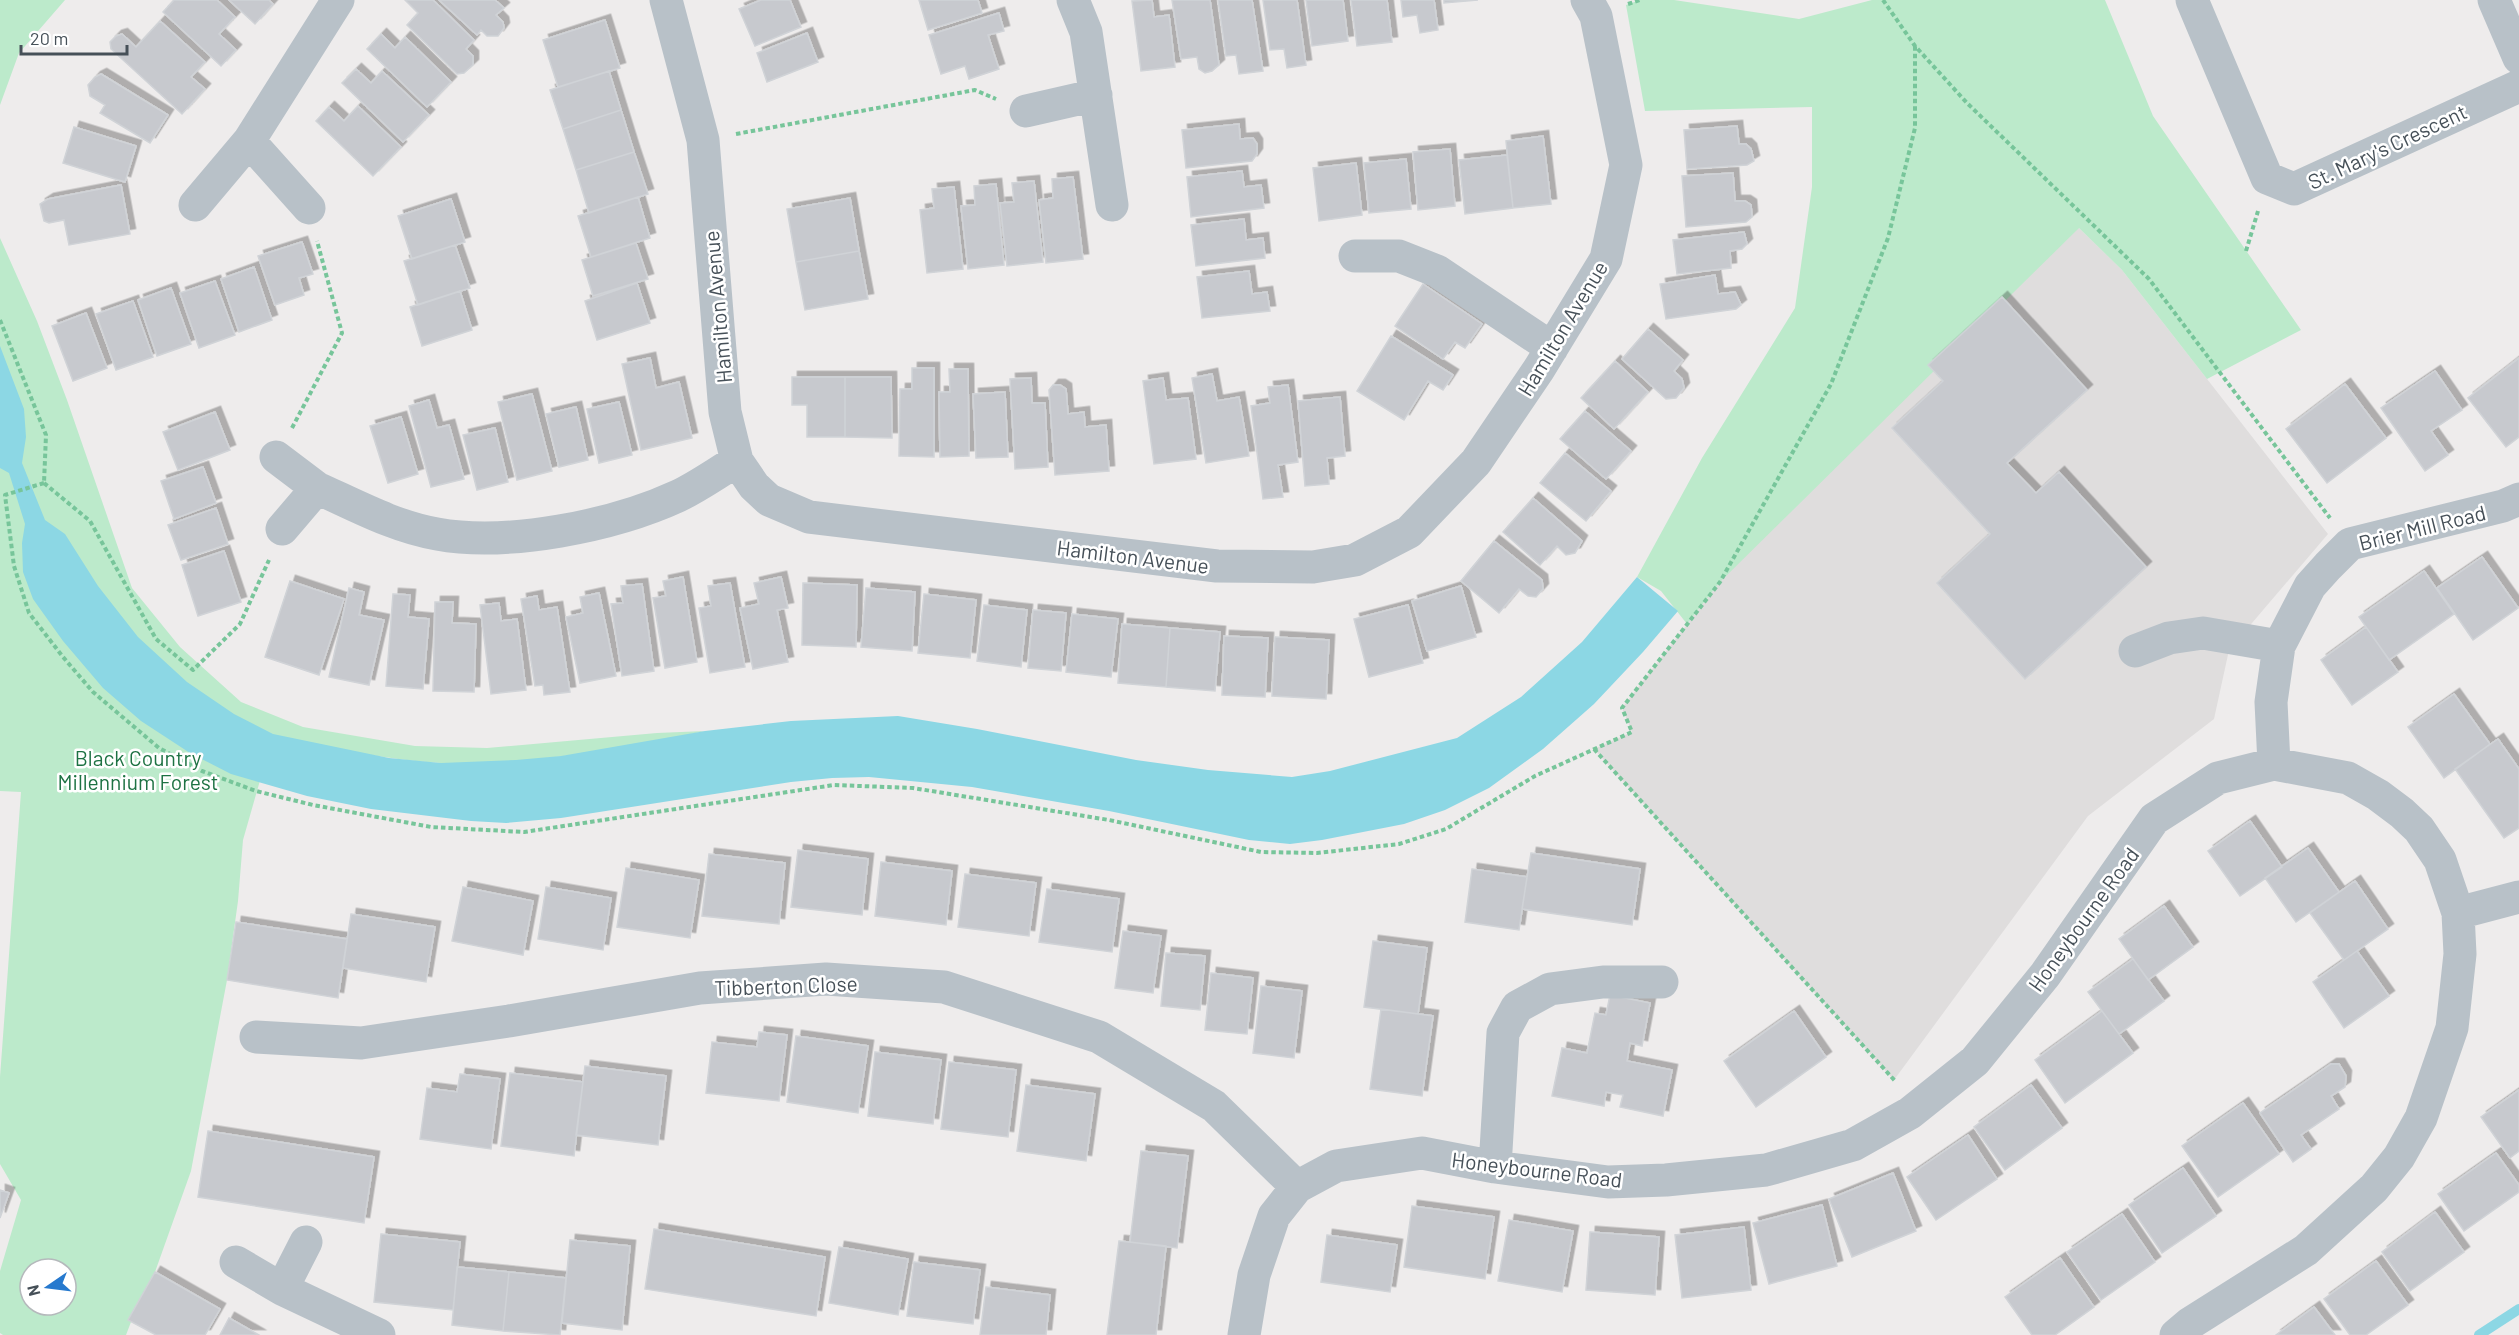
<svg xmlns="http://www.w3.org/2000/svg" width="2519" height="1335" viewBox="0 0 2519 1335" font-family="Barlow,sans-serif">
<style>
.education{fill:#dfdddd}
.green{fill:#bceacb;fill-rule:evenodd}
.water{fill:#8cd7e4}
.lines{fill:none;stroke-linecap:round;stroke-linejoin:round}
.stream{stroke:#8cd7e4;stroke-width:10}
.building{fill:#c7c9ce;stroke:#d0d3d7;stroke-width:1.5;filter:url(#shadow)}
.path{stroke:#77c59a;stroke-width:4;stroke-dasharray:4.5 3;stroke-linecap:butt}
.minor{stroke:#b8c1c8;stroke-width:33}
.labels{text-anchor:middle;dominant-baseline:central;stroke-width:5;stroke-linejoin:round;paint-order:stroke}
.street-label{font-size:21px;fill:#465058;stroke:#fff}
.park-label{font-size:21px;fill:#1d7243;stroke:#fff}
</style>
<defs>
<filter id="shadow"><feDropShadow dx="5.5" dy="-5.5" stdDeviation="0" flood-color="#0004"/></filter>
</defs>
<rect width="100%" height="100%" fill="#eeecec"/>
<!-- education -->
<path class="education" d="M 1932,84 L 2122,270 L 2328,534 L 2229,650 L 2214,719 L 2088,816 L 1894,1080 L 1594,749 L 1632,732 L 1622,708 L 1720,582 Z"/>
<!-- green -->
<path class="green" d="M 0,0 L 65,0 L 19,53 L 0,105 Z
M 1640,0 L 1674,0 L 1799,19 L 1872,0 L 2105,0 L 2153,116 L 2301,330 L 2207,379 L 2122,270 L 2079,228 L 1720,582 L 1687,624 L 1661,591 L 1637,577 L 1702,458 L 1795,308 L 1812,187 L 1812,107 L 1645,111 L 1626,5 Z
M 0,238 L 37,321 L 67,400 L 132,588 L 180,647 L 241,702 L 303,727 L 415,746 L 487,748 L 657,733 L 705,731 C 623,749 524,766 441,763 C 384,760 328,747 273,735 L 243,840 L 238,901 L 227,980 L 191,1171 L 155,1272 L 139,1301 L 126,1335 L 3,1335 L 0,1333 L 0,1271 L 21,1200 L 0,1164 L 0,1077 L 21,792 L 0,791 ZM 30,1269 L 66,1269 L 66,1305 L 30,1305 Z"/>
<!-- water -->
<path class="water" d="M 0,346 L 24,409 L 26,437 L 22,463 L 45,520 L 65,534 L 98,586 L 138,637 L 187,682 L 234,714 L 273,734 L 389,758 L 441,763 L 516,760 L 561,756 L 705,731 L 791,721 L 898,716 L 977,729 L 1136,760 L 1208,770 L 1292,777 L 1330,771 L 1457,738 L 1521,697 L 1582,642 L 1637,577 L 1678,611 L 1643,652 L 1594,704 L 1543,749 L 1489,788 L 1445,810 L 1404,824 L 1322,840 L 1290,844 L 1249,840 L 1109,811 L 972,787 L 869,777 L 832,778 L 791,782 L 561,818 L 506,823 L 471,821 L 371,809 L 307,796 L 231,774 L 190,753 L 141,721 L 103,688 L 63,641 L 33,599 L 23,572 L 22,543 L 25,524 L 9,473 L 0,468 Z"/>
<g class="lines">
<!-- stream -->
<path class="stream" d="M 2479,1335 L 2519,1309"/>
</g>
<!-- building -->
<path class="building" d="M 174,0 L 217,0 L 235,17 L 219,34 L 236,50 L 221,66 L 163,12 Z
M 229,0 L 269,0 L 273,4 L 255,24 Z
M 405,0 L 433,0 L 474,40 L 466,49 L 473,56 L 473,65 L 464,73 L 457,74 L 407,25 L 418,13 Z
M 439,0 L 495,0 L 504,8 L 496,15 L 503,22 L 504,28 L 498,36 L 487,36 L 481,30 L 477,35 Z
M 761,0 L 790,0 L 801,27 L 755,46 L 739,9 Z
M 919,0 L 978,0 L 982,13 L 928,30 Z
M 1152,0 L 1154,17 L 1169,15 L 1175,67 L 1141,71 L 1132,1 Z
M 1172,0 L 1210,0 L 1219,65 L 1212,71 L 1205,73 L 1199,69 L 1197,57 L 1181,59 Z
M 1218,0 L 1252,0 L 1263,71 L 1239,74 L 1236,55 L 1226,56 Z
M 1263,0 L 1297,0 L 1306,65 L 1287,68 L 1284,49 L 1270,50 Z
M 1306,0 L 1343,0 L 1348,41 L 1312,46 Z
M 1351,0 L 1387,0 L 1392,42 L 1357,46 Z
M 1401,0 L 1434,0 L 1438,30 L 1420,33 L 1417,15 L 1403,17 Z
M 1444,0 L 1478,0 L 1444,3 Z
M 999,13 L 1004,31 L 988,35 L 999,69 L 969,79 L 965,66 L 941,74 L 929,35 Z
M 605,20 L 620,68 L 558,87 L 543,40 Z
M 160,21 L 205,62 L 191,77 L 205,89 L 182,114 L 111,49 L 110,42 L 116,36 L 122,34 L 136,47 Z
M 807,33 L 818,62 L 767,82 L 757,53 Z
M 381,34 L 395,48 L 405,37 L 451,82 L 427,107 L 367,49 Z
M 356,69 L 371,83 L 382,71 L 429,115 L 403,142 L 342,83 Z
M 609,71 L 621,110 L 563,129 L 550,90 Z
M 101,74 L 168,115 L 150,143 L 100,113 L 105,105 L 90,96 L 88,85 L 95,77 Z
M 358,106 L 401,147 L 373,176 L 316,121 L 329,107 L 344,121 Z
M 621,110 L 634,152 L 576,170 L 563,129 Z
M 1239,124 L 1240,139 L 1253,138 L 1257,144 L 1257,154 L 1252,161 L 1186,168 L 1182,130 Z
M 1737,126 L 1739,144 L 1746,144 L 1751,149 L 1754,161 L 1747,165 L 1687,169 L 1684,130 Z
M 74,127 L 136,146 L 125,182 L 63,163 Z
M 1543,136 L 1551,204 L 1513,208 L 1506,141 Z
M 1450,149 L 1455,206 L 1418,210 L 1413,152 Z
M 634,152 L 648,194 L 589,213 L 576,170 Z
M 1507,155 L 1513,208 L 1465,214 L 1459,160 Z
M 1406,159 L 1411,209 L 1369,213 L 1364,163 Z
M 1356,163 L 1362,215 L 1319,221 L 1313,168 Z
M 1242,171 L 1244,187 L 1261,185 L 1264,208 L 1191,217 L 1187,177 Z
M 1733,173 L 1735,201 L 1745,201 L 1751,205 L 1752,217 L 1746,222 L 1686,227 L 1682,176 Z
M 1073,177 L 1083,259 L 1046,263 L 1039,200 L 1053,198 L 1052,179 Z
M 1034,181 L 1043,262 L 1007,266 L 1000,203 L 1014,202 L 1012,183 Z
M 996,184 L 1004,265 L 968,269 L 961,206 L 975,205 L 974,186 Z
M 121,185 L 130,234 L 69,245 L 64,220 L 49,223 L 44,221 L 40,204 L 48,199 Z
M 954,187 L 963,269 L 927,273 L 920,210 L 934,208 L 932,189 Z
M 638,197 L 650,238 L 591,257 L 578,216 Z
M 850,198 L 859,251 L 796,262 L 787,209 Z
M 451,199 L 465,242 L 412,259 L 398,216 Z
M 1244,219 L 1246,240 L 1263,238 L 1265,258 L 1196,266 L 1191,225 Z
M 1744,232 L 1747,244 L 1742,249 L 1730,251 L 1731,268 L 1677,274 L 1673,240 Z
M 302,242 L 313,274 L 299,278 L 304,295 L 275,305 L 258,256 Z
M 636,243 L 648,279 L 593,296 L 582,260 Z
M 455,245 L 470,288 L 418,305 L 404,261 Z
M 859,251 L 868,299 L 805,310 L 796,262 Z
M 254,267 L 272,320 L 239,332 L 221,279 Z
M 1249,271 L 1252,294 L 1267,292 L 1270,311 L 1202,318 L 1197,277 Z
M 1715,275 L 1718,294 L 1735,292 L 1741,305 L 1736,309 L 1666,319 L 1660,284 Z
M 215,281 L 235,335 L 199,348 L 180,293 Z
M 637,283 L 650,323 L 597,340 L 585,301 Z
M 1423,284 L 1482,324 L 1465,348 L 1455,342 L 1443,359 L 1395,326 Z
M 171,288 L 191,344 L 157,356 L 138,300 Z
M 460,291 L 472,330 L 422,346 L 410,307 Z
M 2002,297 L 2087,390 L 2007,463 L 2036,493 L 2059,472 L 2146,567 L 2025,679 L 1937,583 L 1990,534 L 1892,428 L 1943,381 L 1928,365 Z
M 133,301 L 153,357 L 116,370 L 96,314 Z
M 86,313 L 107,368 L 73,381 L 52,326 Z
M 1648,329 L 1683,360 L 1674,371 L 1682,379 L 1684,388 L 1676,398 L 1666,399 L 1622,359 Z
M 1391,336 L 1453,375 L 1443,390 L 1428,381 L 1404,420 L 1357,391 Z
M 650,358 L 656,388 L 679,382 L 692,438 L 641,450 L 622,364 Z
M 2519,358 L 2519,437 L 2506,447 L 2468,398 Z
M 1615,361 L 1648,392 L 1614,429 L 1581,398 Z
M 912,368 L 934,368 L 934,457 L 899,456 L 900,389 L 912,389 Z
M 949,369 L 968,369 L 969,456 L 940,457 L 939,392 L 950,392 Z
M 2435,371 L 2462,410 L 2431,431 L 2448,455 L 2425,471 L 2381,408 Z
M 1212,374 L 1217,401 L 1239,397 L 1249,456 L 1206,463 L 1192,378 Z
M 792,377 L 845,377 L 845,437 L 807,437 L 807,405 L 792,405 Z
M 845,377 L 891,377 L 892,438 L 845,437 Z
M 1031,378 L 1032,403 L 1045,403 L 1048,467 L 1015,469 L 1010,379 Z
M 1163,378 L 1166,400 L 1188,398 L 1196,459 L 1154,464 L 1143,381 Z
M 2345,384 L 2386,438 L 2327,483 L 2286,429 Z
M 1053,385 L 1060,385 L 1066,389 L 1068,414 L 1084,412 L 1085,427 L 1106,425 L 1109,471 L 1055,475 L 1049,390 Z
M 1288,385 L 1298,462 L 1278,465 L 1283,497 L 1263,499 L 1251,406 L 1270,403 L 1268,387 Z
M 1005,392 L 1008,457 L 976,458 L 973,394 Z
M 532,394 L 552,471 L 517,480 L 498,402 Z
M 1340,397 L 1345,456 L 1327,458 L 1329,484 L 1305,486 L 1298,401 Z
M 429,400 L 437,428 L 449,425 L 464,479 L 431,487 L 409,406 Z
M 619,402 L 632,455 L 599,463 L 587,409 Z
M 576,407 L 588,460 L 559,467 L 546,414 Z
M 1585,411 L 1631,451 L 1606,479 L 1560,439 Z
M 215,412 L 230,450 L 178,470 L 163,432 Z
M 401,417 L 418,474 L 388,483 L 370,426 Z
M 495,428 L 508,482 L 477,490 L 463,435 Z
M 1565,453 L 1611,491 L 1586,521 L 1540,483 Z
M 203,467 L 216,503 L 174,519 L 161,481 Z
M 1533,498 L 1582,541 L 1575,553 L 1566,555 L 1557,546 L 1540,565 L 1503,532 Z
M 216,508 L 228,544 L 181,560 L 168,525 Z
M 1494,541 L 1542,580 L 1543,589 L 1536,597 L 1528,596 L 1519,589 L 1499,613 L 1461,581 Z
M 224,551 L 241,602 L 198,616 L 182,565 Z
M 2482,557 L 2518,608 L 2473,640 L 2437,588 Z
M 2424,571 L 2454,614 L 2389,660 L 2359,617 Z
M 683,577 L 697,662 L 665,668 L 653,598 L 666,596 L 663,581 Z
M 781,577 L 788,608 L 777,610 L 788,662 L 753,669 L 740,608 L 759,604 L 754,583 Z
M 290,581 L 344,599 L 319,675 L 265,657 Z
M 730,583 L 745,667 L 710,673 L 699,608 L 711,606 L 708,586 Z
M 803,583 L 857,585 L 856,647 L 802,645 Z
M 642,584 L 654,671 L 622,676 L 611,604 L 623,603 L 621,586 Z
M 1461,586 L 1476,637 L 1427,651 L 1412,601 Z
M 349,588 L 364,592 L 359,615 L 384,620 L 369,685 L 329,677 Z
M 866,588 L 915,592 L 912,651 L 861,647 Z
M 599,593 L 616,676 L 580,683 L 566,617 L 583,613 L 580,597 Z
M 393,594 L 410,595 L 408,617 L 429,619 L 423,689 L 386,686 Z
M 924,594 L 976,600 L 970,658 L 918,653 Z
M 537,596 L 539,610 L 557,607 L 570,692 L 544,695 L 543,685 L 535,686 L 521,599 Z
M 435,602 L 453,602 L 452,623 L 476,624 L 474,692 L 433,691 Z
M 499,603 L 501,621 L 517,619 L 526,690 L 491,694 L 480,605 Z
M 984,605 L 1027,610 L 1021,667 L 977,661 Z
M 1408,605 L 1423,663 L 1369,677 L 1354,619 Z
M 1033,610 L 1066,613 L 1061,671 L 1028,668 Z
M 1072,614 L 1118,619 L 1111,677 L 1066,672 Z
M 1122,624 L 1170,628 L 1166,687 L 1118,683 Z
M 2366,627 L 2398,672 L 2352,705 L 2321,660 Z
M 1170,628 L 1220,632 L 1215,691 L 1166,687 Z
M 1224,636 L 1268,638 L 1265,697 L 1222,695 Z
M 1275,637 L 1329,640 L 1326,699 L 1272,696 Z
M 2454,694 L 2490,744 L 2444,778 L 2408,727 Z
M 2498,739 L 2519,769 L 2519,828 L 2504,838 L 2455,769 Z
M 2250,821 L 2282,867 L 2240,896 L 2208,851 Z
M 2308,848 L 2339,892 L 2296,922 L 2265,878 Z
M 798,850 L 868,859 L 862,915 L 791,907 Z
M 1531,853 L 1640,869 L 1632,925 L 1522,909 Z
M 709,854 L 785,863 L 779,924 L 702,916 Z
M 881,862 L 952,871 L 946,925 L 875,916 Z
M 626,868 L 699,880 L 690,938 L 617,927 Z
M 1472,869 L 1527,877 L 1519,930 L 1465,922 Z
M 965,874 L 1036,883 L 1029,936 L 958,927 Z
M 2355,881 L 2388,929 L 2344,960 L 2310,913 Z
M 463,887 L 533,901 L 523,955 L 452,941 Z
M 546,887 L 611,898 L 603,950 L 538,939 Z
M 1047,889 L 1119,899 L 1112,952 L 1039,942 Z
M 2164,906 L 2193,947 L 2148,980 L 2119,939 Z
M 351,914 L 435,927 L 426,982 L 343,968 Z
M 236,922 L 347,939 L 338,998 L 227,980 Z
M 1123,931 L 1161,936 L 1153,993 L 1115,988 Z
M 1373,941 L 1427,948 L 1418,1014 L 1364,1007 Z
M 2357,951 L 2389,996 L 2344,1028 L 2313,982 Z
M 1166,953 L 1205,956 L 1200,1010 L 1161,1006 Z
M 2133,959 L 2164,1001 L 2119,1034 L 2088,992 Z
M 1211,973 L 1253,978 L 1247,1034 L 1205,1030 Z
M 1261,986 L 1302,991 L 1294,1058 L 1253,1053 Z
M 1610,995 L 1650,1003 L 1642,1046 L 1630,1043 L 1627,1061 L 1672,1070 L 1663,1116 L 1620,1107 L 1623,1095 L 1606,1092 L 1604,1106 L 1552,1096 L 1562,1048 L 1587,1053 L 1595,1013 L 1606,1015 Z
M 1381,1009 L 1433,1016 L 1422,1096 L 1370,1089 Z
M 1794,1011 L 1826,1057 L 1756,1107 L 1724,1061 Z
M 2102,1011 L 2133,1053 L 2065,1103 L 2035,1060 Z
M 759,1032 L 787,1035 L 779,1101 L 706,1093 L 712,1042 L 757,1047 Z
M 796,1036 L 868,1046 L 858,1113 L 787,1102 Z
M 875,1052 L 941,1060 L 933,1124 L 868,1116 Z
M 949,1062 L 1016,1070 L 1008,1137 L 941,1129 Z
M 2331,1064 L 2339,1064 L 2346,1076 L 2345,1087 L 2331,1096 L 2339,1109 L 2301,1135 L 2311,1149 L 2293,1162 L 2260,1113 Z
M 585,1066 L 666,1076 L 658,1145 L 576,1135 Z
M 510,1073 L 583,1082 L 574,1156 L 501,1146 Z
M 460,1074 L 500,1079 L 491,1149 L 420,1139 L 427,1088 L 457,1092 Z
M 1026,1085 L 1095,1094 L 1086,1161 L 1017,1151 Z
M 2031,1085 L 2062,1128 L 2005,1170 L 1974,1127 Z
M 2519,1090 L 2519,1151 L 2510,1158 L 2481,1117 Z
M 2243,1103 L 2279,1154 L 2218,1197 L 2182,1146 Z
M 208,1131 L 374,1157 L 364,1223 L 198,1197 Z
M 1968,1135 L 1997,1179 L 1936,1220 L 1907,1177 Z
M 1141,1151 L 1188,1156 L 1177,1248 L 1130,1242 Z
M 2496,1153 L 2519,1185 L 2519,1192 L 2464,1231 L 2438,1194 Z
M 2183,1168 L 2216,1216 L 2162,1253 L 2129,1205 Z
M 1893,1173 L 1916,1231 L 1852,1257 L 1829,1199 Z
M 0,1190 L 9,1193 L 0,1218 Z
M 1822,1205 L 1837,1266 L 1769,1284 L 1753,1223 Z
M 1412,1206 L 1494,1217 L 1485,1279 L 1404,1267 Z
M 2435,1212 L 2464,1252 L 2410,1291 L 2382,1252 Z
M 2122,1214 L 2155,1262 L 2101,1300 L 2067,1252 Z
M 1509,1220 L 1573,1231 L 1562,1292 L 1498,1281 Z
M 1744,1227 L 1751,1290 L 1682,1298 L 1675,1235 Z
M 654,1229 L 825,1257 L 816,1316 L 645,1289 Z
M 1590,1232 L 1659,1237 L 1655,1295 L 1586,1290 Z
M 381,1234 L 460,1242 L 453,1310 L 374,1302 Z
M 1327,1235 L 1397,1245 L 1390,1292 L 1321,1282 Z
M 570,1240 L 630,1246 L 622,1330 L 562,1323 Z
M 1119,1241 L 1166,1246 L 1156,1335 L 1107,1335 Z
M 839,1247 L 908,1259 L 898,1315 L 829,1303 Z
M 2060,1258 L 2094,1307 L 2055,1335 L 2032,1335 L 2005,1297 Z
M 2376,1261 L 2408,1305 L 2366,1335 L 2350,1335 L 2324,1299 Z
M 914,1262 L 980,1270 L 973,1324 L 907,1316 Z
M 457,1267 L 509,1272 L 503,1331 L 452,1325 Z
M 155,1272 L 220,1309 L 205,1335 L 156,1335 L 128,1320 Z
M 509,1272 L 566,1278 L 560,1335 L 503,1331 Z
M 986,1287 L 1050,1295 L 1046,1335 L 980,1335 Z
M 2314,1307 L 2335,1335 L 2276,1335 Z
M 229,1318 L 259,1335 L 220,1335 Z"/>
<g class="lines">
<!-- path -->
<path class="path" d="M 1883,0 L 1915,46 L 1967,103 L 2149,279 L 2330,518
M 1628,4 L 1640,0
M 736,134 L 975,90 L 996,99
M 2246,251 L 2258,211
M 0,320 L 46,435 L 44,483
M 292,428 L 342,333 L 317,241
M 44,483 L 5,495 L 14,566 L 29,613 L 63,657 L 93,692 L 159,748 L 202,771 L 256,791 L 313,805 L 431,827 L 524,832 L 834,785 L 913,788 L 1109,820 L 1261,852 L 1317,853 L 1399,844 L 1446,829 L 1535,776 L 1632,732 L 1622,708 L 1720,582 L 1831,384 L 1888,238 L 1915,128 L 1915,46
M 44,483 L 90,521 L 156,639 L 193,670 L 240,624 L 269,560
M 1594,749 L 1896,1082"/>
<!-- minor -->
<path class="minor" d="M 666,0 L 703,140 L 725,412 L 737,461 L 754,486 L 769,500 L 809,517 L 1217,566 L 1313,567 L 1355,560 L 1409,532 L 1476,462 L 1539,369 L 1606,259 L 1626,165 L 1596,16 L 1587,0
M 1073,0 L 1086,32 L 1112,205
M 2192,0 L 2267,178 L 2294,189 L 2519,86
M 2494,0 L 2519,58
M 1026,111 L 1096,95
M 249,141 L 309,208
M 195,205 L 249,141 L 338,0
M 1355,256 L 1399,256 L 1437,271 L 1552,348
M 276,457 L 317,488 L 282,529
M 317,488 C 355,505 395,527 437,534 C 507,547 613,526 678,496 C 699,486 718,472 737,461
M 2135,651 L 2169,638 L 2203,633 L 2279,646
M 2274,764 L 2271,702 L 2279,646 L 2310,586 L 2328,566 L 2350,544 L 2503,506 L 2519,499
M 2458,913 L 2519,897
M 256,1037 L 361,1043 L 509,1021 L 700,988 L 826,979 L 944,987 L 1099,1037 L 1214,1106 L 1297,1187
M 1495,1167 L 1503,1033 L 1517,1007 L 1550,989 L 1603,982 L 1662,982
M 236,1262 L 282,1289 L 379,1335
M 282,1289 L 306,1242
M 1244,1335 L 1254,1275 L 1274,1216 L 1297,1187 L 1336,1166 L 1422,1153 L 1495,1167 L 1608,1182 L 1666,1180 L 1766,1170 L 1853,1145 L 1910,1113 L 1975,1061 L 2045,975 L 2154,819 L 2218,778 L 2274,764 L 2348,778 L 2378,795 L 2402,813 L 2419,829 L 2440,860 L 2458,913 L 2460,954 L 2452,1028 L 2421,1118 L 2399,1157 L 2374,1188 L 2306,1250 L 2189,1324 L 2176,1335"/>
</g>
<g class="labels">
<!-- street labels -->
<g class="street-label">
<text transform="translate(2387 146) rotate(-25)">St. Mary's Crescent</text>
<text transform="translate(717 307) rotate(-95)">Hamilton Avenue</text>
<text transform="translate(1562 328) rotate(-59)">Hamilton Avenue</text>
<text transform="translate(2422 527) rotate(-14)">Brier Mill Road</text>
<text transform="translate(1133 556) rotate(7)">Hamilton Avenue</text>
<text transform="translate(2083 919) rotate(-54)">Honeybourne Road</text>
<text transform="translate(786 985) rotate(-2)">Tibberton Close</text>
<text transform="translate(1537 1169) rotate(7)">Honeybourne Road</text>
</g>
<!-- park labels -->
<g class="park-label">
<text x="138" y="757">Black Country<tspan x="138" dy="24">Millennium Forest</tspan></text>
</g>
</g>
<!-- north arrow -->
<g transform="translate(48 1287) rotate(256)"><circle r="28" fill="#ffffff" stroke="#b5b9bc" stroke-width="1.5"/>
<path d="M0-4.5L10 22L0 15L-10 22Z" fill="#2679ce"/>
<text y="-9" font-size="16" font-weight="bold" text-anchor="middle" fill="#465058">N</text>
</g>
<!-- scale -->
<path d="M21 45v9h106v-9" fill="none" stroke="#465058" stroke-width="3"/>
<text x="30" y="45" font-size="18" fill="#465058" stroke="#ffffff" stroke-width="4.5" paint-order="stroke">20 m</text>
</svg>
